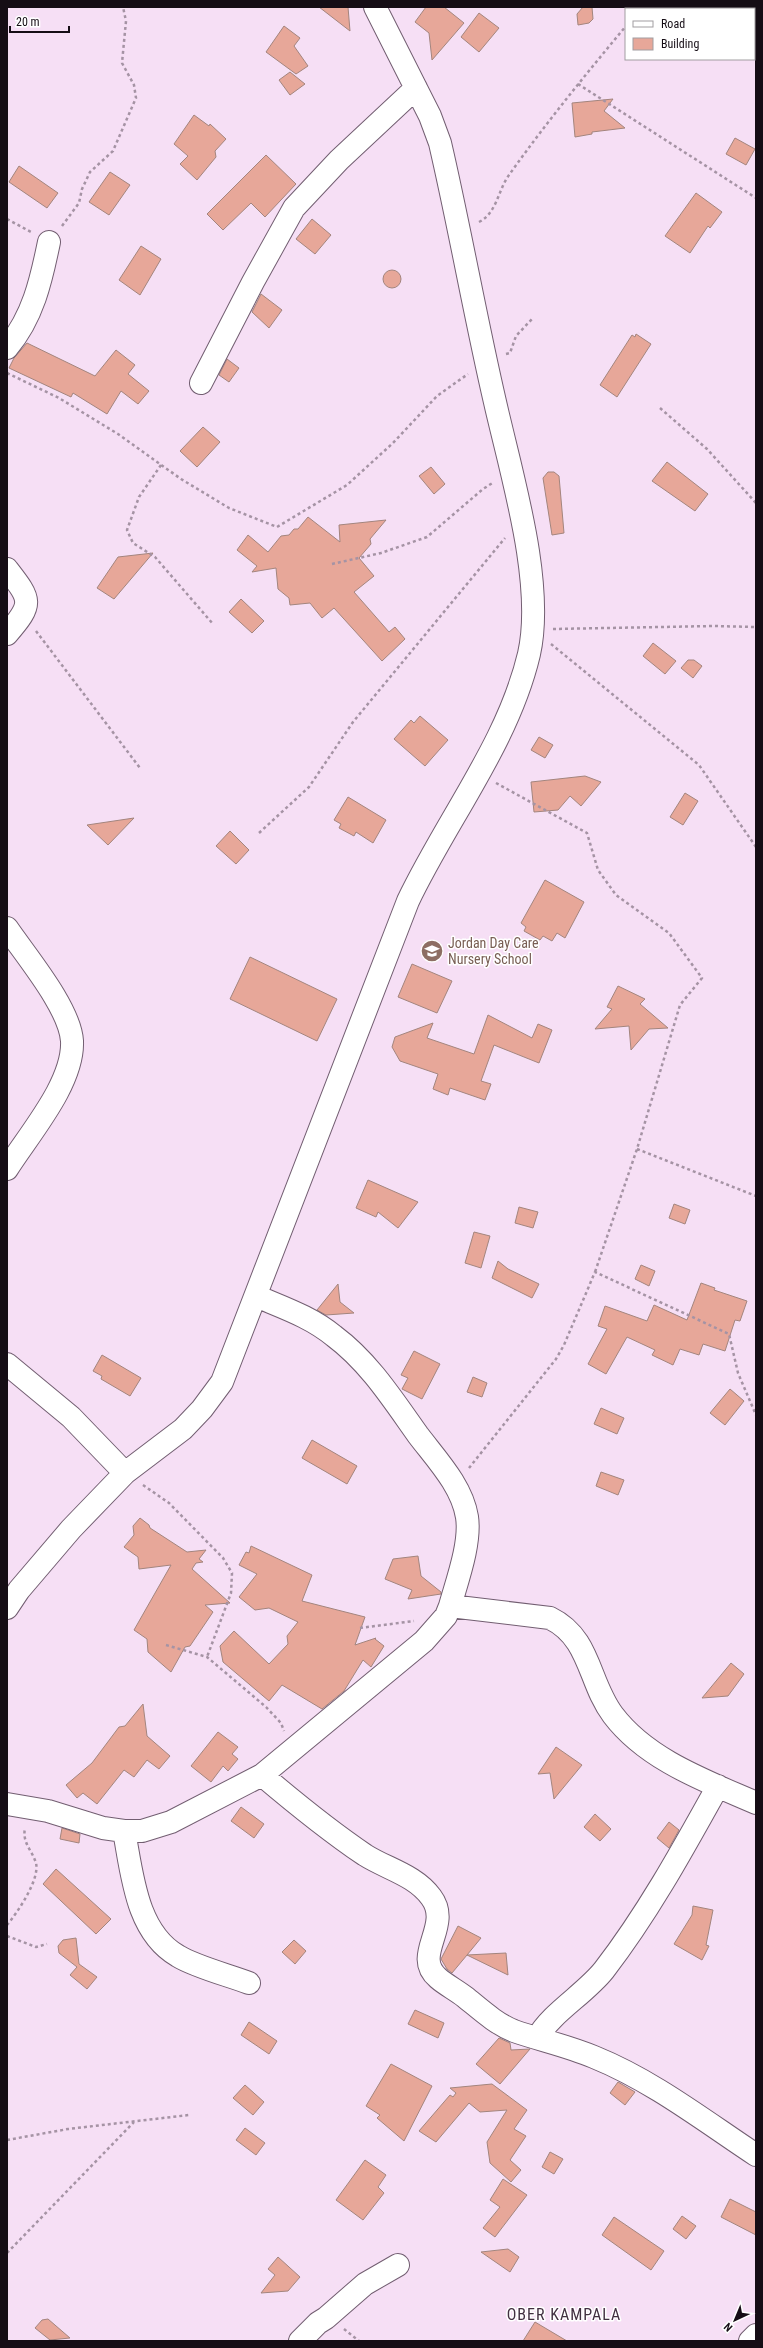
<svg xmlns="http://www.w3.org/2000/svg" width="763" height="2348" viewBox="0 0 763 2348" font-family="'Roboto Condensed',sans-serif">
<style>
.building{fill:#e7a799;stroke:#a3857e}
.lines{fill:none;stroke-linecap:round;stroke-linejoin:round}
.minor-casing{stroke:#725e71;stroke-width:24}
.path{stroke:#a593a4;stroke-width:2.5;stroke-dasharray:3 3;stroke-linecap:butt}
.minor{stroke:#fff;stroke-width:22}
.labels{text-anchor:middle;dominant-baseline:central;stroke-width:3;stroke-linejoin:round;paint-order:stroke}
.education-label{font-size:14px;fill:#785e54;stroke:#fff;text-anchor:start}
.quarter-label{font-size:16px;letter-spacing:1px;fill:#412f40;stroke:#fff}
</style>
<rect width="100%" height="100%" fill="#f6dff5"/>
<!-- building -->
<path class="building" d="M 319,7 L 348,7 L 350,31 Z
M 426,7 L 444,7 L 464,23 L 432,60 L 429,33 L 415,22 Z
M 583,7 L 592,7 L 593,19 L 589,23 L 578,25 L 577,14 Z
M 479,13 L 499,28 L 479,52 L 461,37 Z
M 284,26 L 300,38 L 294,46 L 308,66 L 296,74 L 266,52 Z
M 290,72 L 305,84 L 290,95 L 279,80 Z
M 613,99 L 604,111 L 625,128 L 592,132 L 592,134 L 575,137 L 572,103 Z
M 194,115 L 209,126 L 210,124 L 226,139 L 215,151 L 216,157 L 197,180 L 180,164 L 188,156 L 174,144 Z
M 735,138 L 755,149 L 746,165 L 726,154 Z
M 266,155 L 296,184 L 265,217 L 251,203 L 223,230 L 207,214 Z
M 19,166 L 58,193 L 47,208 L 9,182 Z
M 110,172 L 130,185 L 109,215 L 89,202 Z
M 696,193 L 722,212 L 710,228 L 708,226 L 690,253 L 665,236 Z
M 312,219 L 331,235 L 315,254 L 296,239 Z
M 141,246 L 161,259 L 140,295 L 119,280 Z
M383 279a9 9 0 1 1 18 0a9 9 0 1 1-18 0Z
M 261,294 L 282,310 L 269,328 L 252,312 Z
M 636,334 L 651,344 L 617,397 L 600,385 L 632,335 L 635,337 Z
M 27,343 L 95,376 L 116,350 L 135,365 L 128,374 L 149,391 L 138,404 L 121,391 L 107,414 L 73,393 L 71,397 L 9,368 L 14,358 Z
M 227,359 L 239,368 L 229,382 L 219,375 Z
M 203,427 L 220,442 L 197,467 L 180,451 Z
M 667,462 L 708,494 L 695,511 L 652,481 Z
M 431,467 L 445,484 L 434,494 L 419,476 Z
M 548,472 L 554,472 L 559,476 L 564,533 L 552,535 L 543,478 Z
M 308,517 L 340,542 L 339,525 L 386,520 L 370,539 L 371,544 L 359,558 L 374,576 L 354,592 L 389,632 L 395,627 L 405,639 L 382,661 L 334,608 L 322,618 L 310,603 L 290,605 L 289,598 L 278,589 L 276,568 L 252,572 L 257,566 L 237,550 L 248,535 L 268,552 L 281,536 L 289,535 L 294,529 L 298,529 Z
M 153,553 L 114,599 L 97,588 L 118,557 Z
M 241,599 L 264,621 L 252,633 L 229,612 Z
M 653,643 L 676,661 L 665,674 L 643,656 Z
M 688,660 L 694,660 L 702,666 L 693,678 L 681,668 Z
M 420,716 L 448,740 L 425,766 L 394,739 L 411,720 L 414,723 Z
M 539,737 L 553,745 L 545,758 L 531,750 Z
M 585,776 L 601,782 L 581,806 L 570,796 L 558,810 L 534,812 L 531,782 Z
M 685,793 L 698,801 L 683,825 L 670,817 Z
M 348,797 L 386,820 L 373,843 L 356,832 L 354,836 L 339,828 L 341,824 L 334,820 Z
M 134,818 L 108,845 L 87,825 Z
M 230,831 L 249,850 L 236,864 L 216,846 Z
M 545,880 L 584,902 L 565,938 L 557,933 L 552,941 L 543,936 L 540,940 L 524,931 L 526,927 L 521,923 Z
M 250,957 L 337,999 L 317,1041 L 230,999 Z
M 412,964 L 452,981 L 437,1013 L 398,997 Z
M 618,986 L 645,999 L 640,1004 L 668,1028 L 649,1029 L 631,1050 L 629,1026 L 595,1029 L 612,1009 L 607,1007 Z
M 488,1015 L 532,1038 L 538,1024 L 552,1030 L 539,1063 L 494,1045 L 481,1081 L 491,1084 L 485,1100 L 450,1088 L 448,1095 L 433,1089 L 438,1074 L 400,1061 L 392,1047 L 395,1037 L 433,1023 L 427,1038 L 474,1054 Z
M 368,1180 L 418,1202 L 398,1228 L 378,1212 L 376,1217 L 356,1208 Z
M 674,1204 L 690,1210 L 685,1224 L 669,1218 Z
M 519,1207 L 538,1212 L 533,1228 L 515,1223 Z
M 474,1232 L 490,1236 L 481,1268 L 465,1263 Z
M 498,1261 L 508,1269 L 539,1284 L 532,1298 L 492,1278 Z
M 641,1265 L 655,1271 L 649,1286 L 635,1279 Z
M 701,1283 L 715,1288 L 714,1290 L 747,1301 L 740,1321 L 735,1320 L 725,1351 L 703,1344 L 699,1355 L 680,1349 L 673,1365 L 652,1355 L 655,1350 L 627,1337 L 606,1374 L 588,1364 L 607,1329 L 598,1326 L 605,1306 L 647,1321 L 654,1305 L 687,1320 Z
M 338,1284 L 340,1302 L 354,1313 L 326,1315 L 317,1310 Z
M 414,1351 L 440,1364 L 422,1399 L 402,1389 L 408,1378 L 401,1375 Z
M 102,1355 L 141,1378 L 130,1396 L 101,1379 L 102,1376 L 93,1371 Z
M 473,1377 L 487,1383 L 482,1397 L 467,1392 Z
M 730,1389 L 744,1401 L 725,1425 L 710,1413 Z
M 601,1408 L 624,1418 L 617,1434 L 594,1424 Z
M 312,1440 L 357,1466 L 347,1484 L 302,1458 Z
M 601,1472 L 624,1480 L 618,1495 L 596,1486 Z
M 140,1518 L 149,1525 L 150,1528 L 187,1552 L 206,1550 L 199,1559 L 203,1562 L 196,1563 L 192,1569 L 230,1603 L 205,1605 L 213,1612 L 190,1646 L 185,1647 L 171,1672 L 148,1652 L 147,1639 L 134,1630 L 171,1565 L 139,1569 L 138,1557 L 124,1547 L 134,1535 L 133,1526 Z
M 251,1546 L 312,1575 L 302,1601 L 365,1617 L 355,1645 L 376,1638 L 375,1639 L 384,1646 L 371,1667 L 363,1660 L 344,1691 L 322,1709 L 282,1685 L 269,1701 L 223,1662 L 220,1646 L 234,1631 L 269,1664 L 288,1644 L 287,1636 L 298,1622 L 269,1608 L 255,1610 L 239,1597 L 257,1574 L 239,1565 L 246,1552 L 249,1553 Z
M 418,1556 L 421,1576 L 441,1592 L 441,1594 L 408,1599 L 412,1590 L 385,1579 L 393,1559 Z
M 731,1663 L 744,1674 L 728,1696 L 702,1698 Z
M 143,1704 L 147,1736 L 170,1756 L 159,1769 L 147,1760 L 134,1777 L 124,1770 L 97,1804 L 83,1793 L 77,1798 L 66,1785 L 92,1763 L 119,1727 L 125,1726 Z
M 218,1732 L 238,1747 L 232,1754 L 238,1759 L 228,1771 L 223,1766 L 211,1782 L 191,1766 Z
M 556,1747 L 582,1765 L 554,1799 L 550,1773 L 538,1774 Z
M 241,1807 L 264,1824 L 254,1838 L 231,1821 Z
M 595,1814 L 611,1829 L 600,1841 L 584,1827 Z
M 669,1822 L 679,1830 L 669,1848 L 657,1838 Z
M 62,1828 L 80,1834 L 79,1843 L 60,1839 Z
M 56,1869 L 111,1919 L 96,1934 L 43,1884 Z
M 693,1906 L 713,1910 L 706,1945 L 709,1946 L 702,1960 L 674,1944 L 692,1915 Z
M 458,1926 L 481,1938 L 467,1955 L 506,1953 L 508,1975 L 467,1955 L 452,1973 L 447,1969 L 441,1959 Z
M 76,1938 L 79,1964 L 97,1977 L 87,1989 L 70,1975 L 77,1967 L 59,1953 L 58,1946 L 63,1940 Z
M 294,1940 L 306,1951 L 295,1964 L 282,1952 Z
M 415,2010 L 444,2023 L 438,2038 L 408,2024 Z
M 249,2022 L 277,2041 L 269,2054 L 241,2035 Z
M 499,2038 L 510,2043 L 511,2050 L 530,2049 L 500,2084 L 476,2064 Z
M 391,2064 L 432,2086 L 404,2141 L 377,2118 L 380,2115 L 366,2106 Z
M 618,2082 L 635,2092 L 625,2105 L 610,2093 Z
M 492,2084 L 527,2110 L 514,2129 L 526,2136 L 510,2160 L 521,2170 L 511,2182 L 490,2163 L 487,2142 L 507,2110 L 480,2112 L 469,2103 L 436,2142 L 419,2131 L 450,2095 L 453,2097 L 456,2093 L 450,2088 Z
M 245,2085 L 264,2102 L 253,2115 L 233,2098 Z
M 245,2128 L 265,2143 L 256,2155 L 236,2140 Z
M 550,2152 L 563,2159 L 554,2174 L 542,2167 Z
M 365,2160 L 386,2175 L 378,2187 L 384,2193 L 363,2220 L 336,2200 Z
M 503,2179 L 527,2195 L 495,2237 L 483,2228 L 500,2207 L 490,2200 Z
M 730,2199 L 756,2212 L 756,2235 L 721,2217 Z
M 682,2216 L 696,2226 L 686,2239 L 673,2229 Z
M 614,2217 L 664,2251 L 651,2270 L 602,2235 Z
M 508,2249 L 519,2257 L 510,2272 L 481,2252 Z
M 278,2257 L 300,2277 L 288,2291 L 261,2293 L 275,2275 L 268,2269 Z
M 48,2319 L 70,2338 L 50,2340 L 35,2328 L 42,2320 Z
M 535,2322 L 567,2341 L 523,2341 Z"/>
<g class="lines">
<!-- minor casing -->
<g class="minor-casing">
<path id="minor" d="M 7,348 C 33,317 41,281 49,242
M 201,383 L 253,282 L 294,208 L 339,160 L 416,88
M 7,569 C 31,600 34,603 7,634
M 7,928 C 26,956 70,1008 72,1041 C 74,1083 29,1134 7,1169
M 256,1296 C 284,1308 311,1317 334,1336 C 369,1362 393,1400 418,1435 C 437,1460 462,1486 467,1517 C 471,1543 457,1581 450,1606 L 550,1618 C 591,1638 588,1682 613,1715 C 647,1760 706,1781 756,1803
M 7,1364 L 71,1417 L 125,1473
M 7,1608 L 19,1590 L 71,1529 L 125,1473 L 183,1429 L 202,1409 L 222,1382 L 408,901 C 447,819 508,743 529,654 C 545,583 511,473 495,402 C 475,316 460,229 440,143 L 430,116 L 375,7
M 262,1775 C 295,1803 328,1830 365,1855 C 387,1869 415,1875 431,1897 C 453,1926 411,1955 438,1978 C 446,1985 456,1990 465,1997 C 480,2009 496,2024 514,2031 C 540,2040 568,2046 594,2057 C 653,2081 703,2120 756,2155
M 7,1804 L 48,1811 L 103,1828 L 124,1831 L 142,1831 L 171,1822 L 262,1775 L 424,1641 L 446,1616 L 450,1606
M 124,1831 C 132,1873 136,1932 178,1956 C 196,1967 228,1975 249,1983
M 538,2037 C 550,2014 586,1993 604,1970 C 648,1913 683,1849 718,1786
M 300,2341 L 318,2323 L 326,2318 L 365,2284 L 398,2265
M 750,2341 L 756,2335"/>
</g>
<!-- path -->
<path class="path" d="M 640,9 L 642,7
M 578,84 L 756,198
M 7,219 L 31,232
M 479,222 C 497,213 498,190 509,175 C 546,123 586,74 626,26
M 62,226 L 79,203 L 82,189 L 90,172 L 113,151 L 136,98 L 134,85 L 122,63 L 126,21 L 123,7
M 506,354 L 510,353 L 516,336 L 532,319
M 7,373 L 59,398 L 118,434 L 181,479 L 229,508 L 277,527 L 347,485 L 393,443 L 437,396 L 468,374
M 660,408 L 707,449 L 756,503
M 161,465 L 139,497 L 127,530 L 133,543 L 155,557 L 213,624
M 332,564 L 381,553 L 427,537 L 483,489 L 494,482
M 553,629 L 714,626 L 756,627
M 36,631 L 140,768
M 551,644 L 699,765 L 756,847
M 496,783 L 587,833 L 598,870 L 616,895 L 669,933 L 702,978 L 680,1005 L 637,1149 L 595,1272
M 259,833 L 309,787 L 353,722 L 505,538
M 637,1149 L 756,1196
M 469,1468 L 556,1359 L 564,1345 L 595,1272 L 729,1334 L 738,1373 L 756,1415
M 143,1485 L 169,1503 L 223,1558 L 232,1573 L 231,1593 L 207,1657
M 360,1628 L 414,1621
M 166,1645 L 207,1657 L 266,1707 L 281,1723 L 284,1731
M 7,1925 C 17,1913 40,1880 36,1863 C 32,1850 22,1843 25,1828
M 7,1936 L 36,1947 L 47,1944
M 7,2140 L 68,2129 L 189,2115
M 7,2253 L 134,2122
M 344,2329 L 359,2341"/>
<!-- minor -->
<use href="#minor" class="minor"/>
</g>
<!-- icons -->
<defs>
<g id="school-disc" transform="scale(1.15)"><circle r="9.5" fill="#8d6e63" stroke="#fff"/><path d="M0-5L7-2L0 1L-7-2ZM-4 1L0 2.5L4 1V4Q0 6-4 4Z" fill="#fff"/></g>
</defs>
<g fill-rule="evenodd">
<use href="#school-disc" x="432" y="951"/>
</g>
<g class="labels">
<!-- education labels -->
<g class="education-label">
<text x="448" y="943">Jordan Day Care<tspan x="448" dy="16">Nursery School</tspan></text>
</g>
<!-- quarter labels -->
<g class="quarter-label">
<text x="564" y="2314">OBER KAMPALA</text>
</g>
</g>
<!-- border -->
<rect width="763" height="2348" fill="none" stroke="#150d15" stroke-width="16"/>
<!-- legend -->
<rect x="625" y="8" width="130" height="52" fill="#ffffff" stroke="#a19ea1"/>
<rect x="633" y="21" width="20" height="6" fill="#ffffff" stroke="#a19ea1"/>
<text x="661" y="28" font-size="12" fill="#150d15">Road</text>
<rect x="633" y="38" width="20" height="12" fill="#e7a799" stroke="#a19ea1"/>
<text x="661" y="48" font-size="12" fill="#150d15">Building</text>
<!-- north arrow -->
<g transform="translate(735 2320) rotate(224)" stroke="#ffffff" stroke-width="3" paint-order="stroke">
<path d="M0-3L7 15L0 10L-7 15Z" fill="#150d15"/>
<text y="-6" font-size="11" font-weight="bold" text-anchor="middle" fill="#150d15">N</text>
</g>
<!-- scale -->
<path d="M10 26v6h59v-6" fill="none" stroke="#150d15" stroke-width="2"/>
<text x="16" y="26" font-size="12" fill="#150d15" stroke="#ffffff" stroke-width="3" paint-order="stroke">20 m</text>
</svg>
